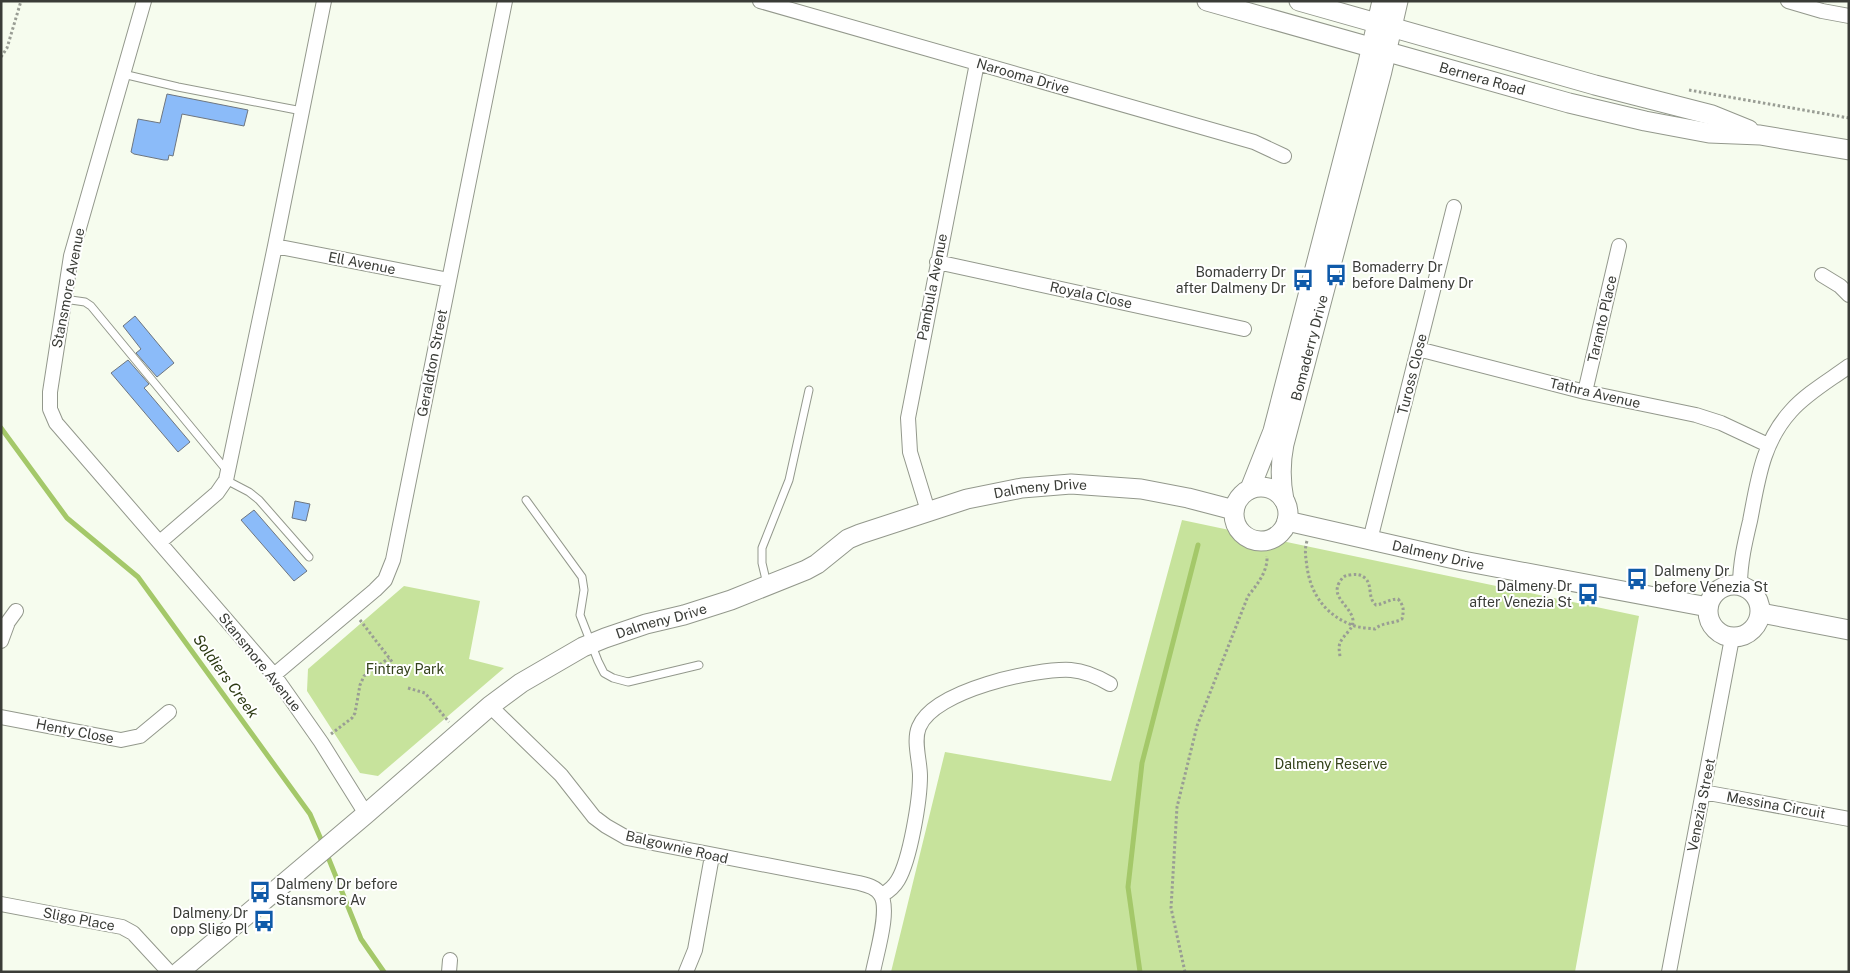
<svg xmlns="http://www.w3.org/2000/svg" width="1850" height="973" viewBox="0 0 1850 973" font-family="'Public Sans',sans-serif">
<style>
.green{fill:#c7e39c}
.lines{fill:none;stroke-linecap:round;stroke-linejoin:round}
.stream{stroke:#a4c869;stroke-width:5}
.building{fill:#8bbbf9;stroke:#6e7680}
.lane-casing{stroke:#93988c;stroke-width:9}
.street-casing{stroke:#93988c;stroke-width:16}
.secondary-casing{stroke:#93988c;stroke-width:21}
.path{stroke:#999d94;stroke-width:3;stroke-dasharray:2.5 2.5;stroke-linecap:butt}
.lane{stroke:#fff;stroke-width:7}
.street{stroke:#fff;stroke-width:14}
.secondary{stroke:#fff;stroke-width:19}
.labels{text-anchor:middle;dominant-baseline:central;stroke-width:4;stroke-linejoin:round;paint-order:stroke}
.street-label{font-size:14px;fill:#3a3c37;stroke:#fff}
.poi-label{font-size:14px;fill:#3a3c37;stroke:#fff;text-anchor:start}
.park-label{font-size:14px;fill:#34421b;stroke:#fff}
.water-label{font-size:15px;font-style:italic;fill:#2b3911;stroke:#fff}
</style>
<rect width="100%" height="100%" fill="#f6fcee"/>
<!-- green -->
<path class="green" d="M 1182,520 L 1639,616 L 1575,972 L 891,972 L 945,752 L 1111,781 Z
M 404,586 L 480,601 L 469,659 L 504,668 L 378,776 L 360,773 L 307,691 L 308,669 Z"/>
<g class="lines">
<!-- stream -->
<path class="stream" d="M 1,428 L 67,518 L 138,577 L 310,814 L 323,844
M 326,852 L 361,939 L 384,972
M 1140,972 L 1128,887 L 1142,763 L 1198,545"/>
</g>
<!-- building -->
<path class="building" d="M 167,94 L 248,110 L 244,126 L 182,114 L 173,156 L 169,155 L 168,160 L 164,160 L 134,154 L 131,152 L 138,119 L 160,123 Z
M 135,316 L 174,363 L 157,377 L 136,353 L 141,349 L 123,326 Z
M 128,360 L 149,384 L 144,388 L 146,390 L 190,442 L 178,452 L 111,373 Z
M 295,501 L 310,504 L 306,521 L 292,518 Z
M 254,510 L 307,571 L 294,581 L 241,520 Z"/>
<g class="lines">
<!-- lane casing -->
<g class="lane-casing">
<path id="lane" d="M 123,74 L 178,87 L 302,111
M 64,299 L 85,302 L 91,306 L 228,472
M 226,480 L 249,492 L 259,500 L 309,557
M 526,500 L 582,577 L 584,590 L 580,615 L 598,661 L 604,673 L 613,678 L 628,682 L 699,665
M 767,584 L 762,563 L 762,548 L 789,480 L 809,390"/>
</g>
<!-- street casing -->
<g class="street-casing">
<path id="street" d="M 144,1 L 71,256 L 50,392 L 50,409 L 56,423 L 274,675 L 321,742 L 366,814
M 760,1 L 1254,142 L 1284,156
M 1788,1 L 1822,11 L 1849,16
M 275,246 L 449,280
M 937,262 L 1244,329
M 1822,275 L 1840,286 L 1849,295
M 1418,349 L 1585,392 L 1696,415 L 1721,423 L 1768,445
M 1585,392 L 1619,246
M 928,511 L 910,452 L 908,418 L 977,63
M 1370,540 L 1454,207
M 160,542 L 217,493 L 226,480 L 275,246 L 324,1
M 1740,585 C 1740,563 1745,542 1750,521 C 1758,480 1762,443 1791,411 C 1807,393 1830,380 1849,366
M 1,641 L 8,622 L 16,611
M 274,675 L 375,590 L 385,580 L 393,560 L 505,1
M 490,706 L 561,775 L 594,817 L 606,826 L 627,838 L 859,883 C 867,885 876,887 880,894 C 891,908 876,955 873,972
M 1,717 L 121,740 L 140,736 L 169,712
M 1703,792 L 1849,819
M 882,895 C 889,891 894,887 898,880 C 910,860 920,800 920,776 C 920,761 913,741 919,727 C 934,690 1036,668 1071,670 C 1085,671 1098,677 1110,684
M 1,904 L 122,927 L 133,933 L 169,972
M 449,972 L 450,960
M 686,972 L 695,950 L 712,856
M 1669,972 L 1732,638"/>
</g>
<!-- secondary casing -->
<g class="secondary-casing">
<g id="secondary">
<path id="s1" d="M 1207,1 L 1569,103 L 1645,121 L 1709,133 L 1760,135 L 1849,150"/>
<path d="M 1299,1 L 1595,85 L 1712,115 L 1749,130"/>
<circle cx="1261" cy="514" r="27"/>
<path d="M 1250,489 L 1273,431 L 1367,67 L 1382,1"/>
<path id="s2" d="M 1284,500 C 1280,480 1280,464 1284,444 L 1382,71 L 1398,1"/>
<path id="s3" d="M 1287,521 L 1463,561 L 1708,607"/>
<circle cx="1734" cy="611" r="26"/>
<path d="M 1761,613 L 1849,630"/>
<path id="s4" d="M 179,972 L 366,814 L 490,706 L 521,683 L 583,647 L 605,638 L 646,624 L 684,615 L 731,600 L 806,570 L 817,564 L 848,539 L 860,534 L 967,499 L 1022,488 L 1071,484 L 1141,489 L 1188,498 L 1234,510"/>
</g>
</g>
<!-- path -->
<path class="path" d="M 1,57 L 7,48 L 21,1
M 1689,90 L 1849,118
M 1307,541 C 1304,550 1306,558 1307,567 C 1311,595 1326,615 1352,625 C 1359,628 1368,628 1375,629 C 1383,622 1393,624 1402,619 C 1404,610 1404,606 1398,599 C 1389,599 1384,604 1376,605 C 1367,598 1373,585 1365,578 C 1360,574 1356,574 1350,575 C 1344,575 1342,578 1339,583 C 1331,598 1351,606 1353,620 C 1354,629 1343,635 1340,643 C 1338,648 1340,653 1340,658
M 360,620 L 393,663
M 408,688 L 425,693 L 449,722
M 331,734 L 352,718 L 355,713 L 360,685 L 364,676 L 389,658
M 1185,972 L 1171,908 L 1177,807 L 1197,726 L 1248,596 C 1257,585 1268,571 1267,556"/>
<!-- lane -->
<use href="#lane" class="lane"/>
<!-- street -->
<use href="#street" class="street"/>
<!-- secondary -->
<use href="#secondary" class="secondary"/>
</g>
<!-- icons -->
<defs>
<g id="bus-bare" transform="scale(1.725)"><path d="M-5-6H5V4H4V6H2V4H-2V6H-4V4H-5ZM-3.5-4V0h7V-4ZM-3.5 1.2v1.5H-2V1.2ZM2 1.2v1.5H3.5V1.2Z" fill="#0f5aa9" stroke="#fff" stroke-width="2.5" paint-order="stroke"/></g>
</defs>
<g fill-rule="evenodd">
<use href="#bus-bare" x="1336" y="275"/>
<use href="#bus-bare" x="1303" y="280"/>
<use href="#bus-bare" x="1637" y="579"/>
<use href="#bus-bare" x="1588" y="594"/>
<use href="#bus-bare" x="260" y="892"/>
<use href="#bus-bare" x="264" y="921"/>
</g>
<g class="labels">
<!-- street labels -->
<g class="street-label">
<text transform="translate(1023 76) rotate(16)">Narooma Drive</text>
<text stroke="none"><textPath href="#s1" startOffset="286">Bernera Road</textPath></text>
<text transform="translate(362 263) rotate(11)">Ell Avenue</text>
<text transform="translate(932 287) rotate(-79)">Pambula Avenue</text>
<text transform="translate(68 288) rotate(-79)">Stansmore Avenue</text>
<text transform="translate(1091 295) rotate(12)">Royala Close</text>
<text transform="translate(1602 319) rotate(-77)">Taranto Place</text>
<text stroke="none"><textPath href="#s2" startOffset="156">Bomaderry Drive</textPath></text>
<text transform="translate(432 363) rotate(-79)">Geraldton Street</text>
<text transform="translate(1412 374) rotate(-76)">Tuross Close</text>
<text transform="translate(1595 393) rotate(13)">Tathra Avenue</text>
<text stroke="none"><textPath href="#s4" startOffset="1008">Dalmeny Drive</textPath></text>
<text stroke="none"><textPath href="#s3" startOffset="155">Dalmeny Drive</textPath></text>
<text stroke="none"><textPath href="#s4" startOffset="602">Dalmeny Drive</textPath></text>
<text transform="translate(260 662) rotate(51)">Stansmore Avenue</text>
<text transform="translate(75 731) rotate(11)">Henty Close</text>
<text transform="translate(1701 805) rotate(-79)">Venezia Street</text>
<text transform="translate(1776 805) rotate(10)">Messina Circuit</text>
<text transform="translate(677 847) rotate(13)">Balgownie Road</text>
<text transform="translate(79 919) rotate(11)">Sligo Place</text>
</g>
<!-- poi labels -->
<g class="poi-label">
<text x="1352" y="267">Bomaderry Dr<tspan x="1352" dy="16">before Dalmeny Dr</tspan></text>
<text x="1286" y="272" text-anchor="end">Bomaderry Dr<tspan x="1286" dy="16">after Dalmeny Dr</tspan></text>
<text x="1654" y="571">Dalmeny Dr<tspan x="1654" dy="16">before Venezia St</tspan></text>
<text x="1572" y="586" text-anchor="end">Dalmeny Dr<tspan x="1572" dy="16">after Venezia St</tspan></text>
<text x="276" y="884">Dalmeny Dr before<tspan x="276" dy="16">Stansmore Av</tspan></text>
<text x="248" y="913" text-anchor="end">Dalmeny Dr<tspan x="248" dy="16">opp Sligo Pl</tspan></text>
</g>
<!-- park labels -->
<g class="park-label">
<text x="405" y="669">Fintray Park</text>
<text x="1331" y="764">Dalmeny Reserve</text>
</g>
<!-- water labels -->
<g class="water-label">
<text transform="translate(226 676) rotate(54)">Soldiers Creek</text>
</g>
</g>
<!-- border -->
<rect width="1850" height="973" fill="none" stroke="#3a3c37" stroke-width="5"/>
</svg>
